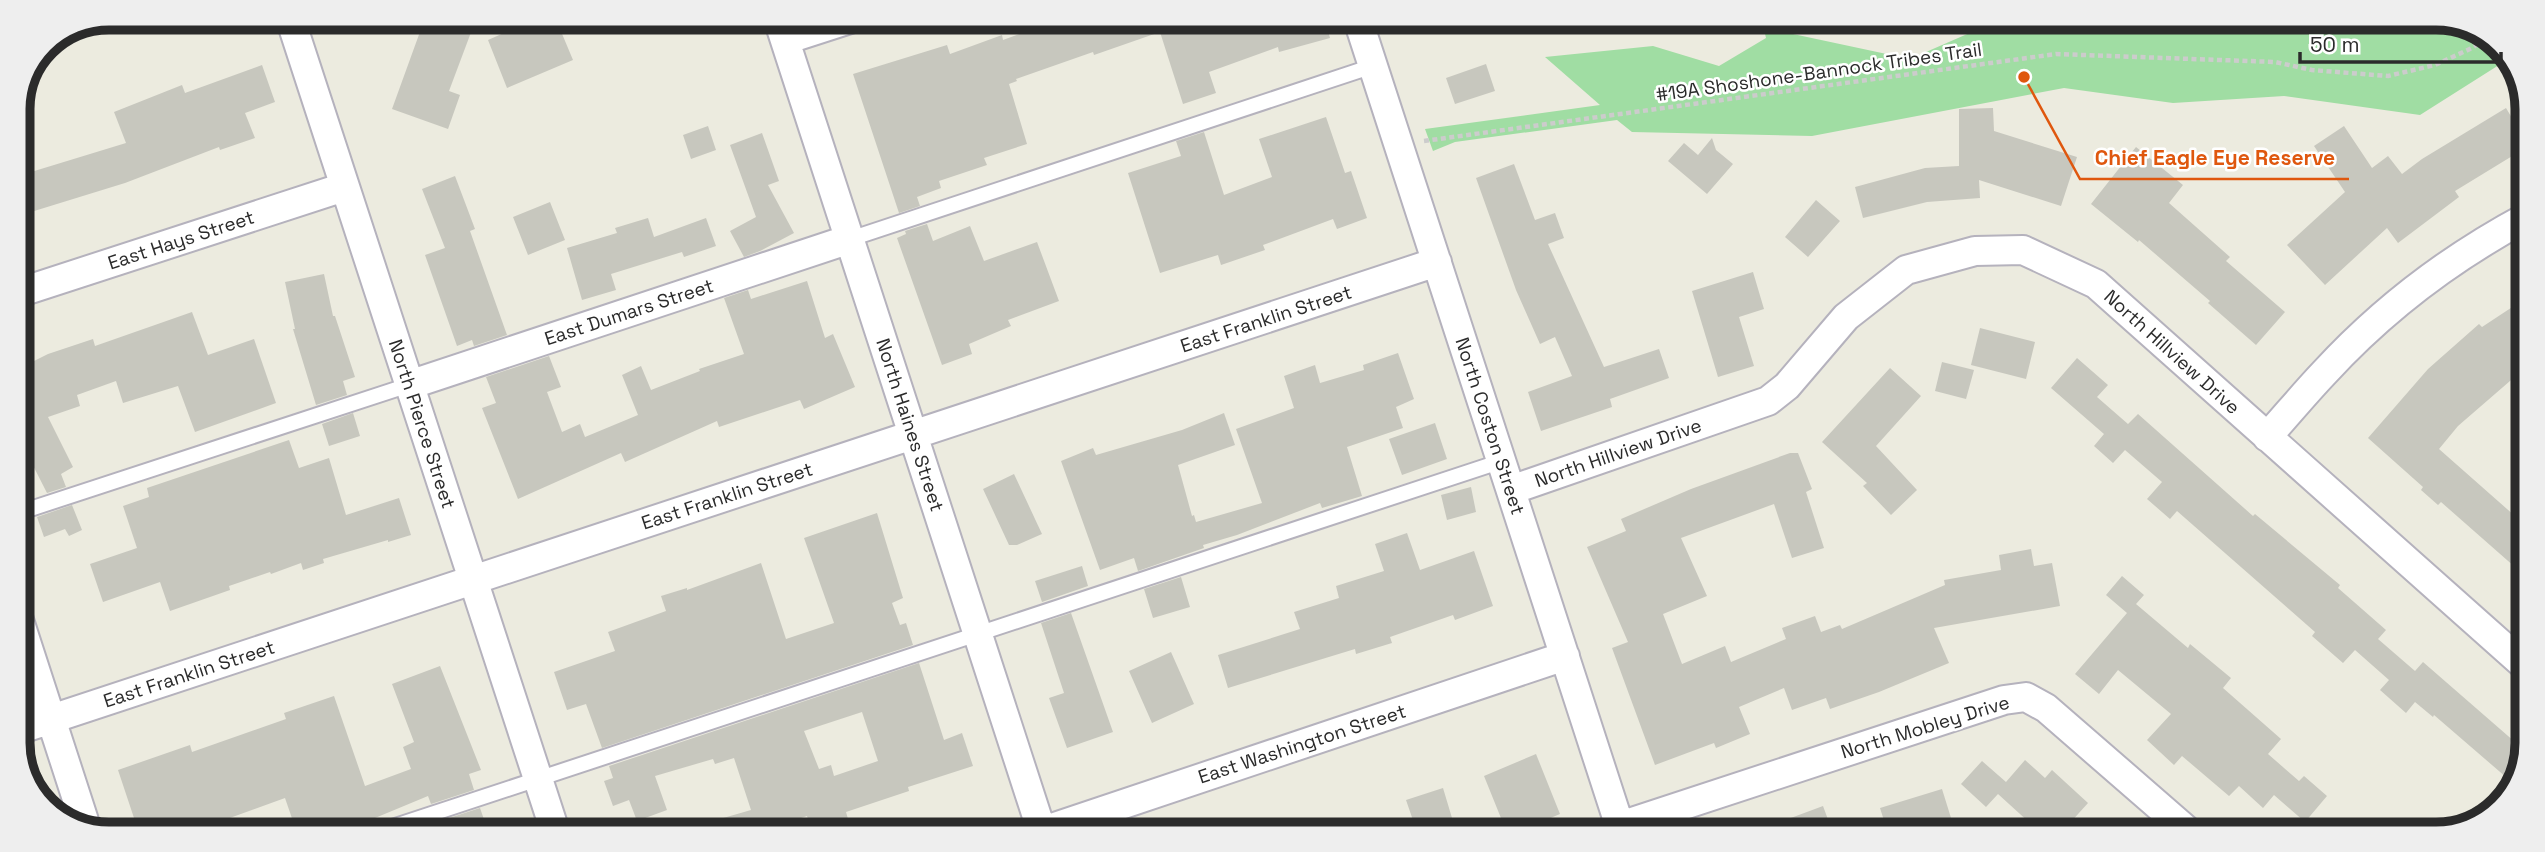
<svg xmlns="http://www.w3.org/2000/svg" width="2545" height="852" viewBox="0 0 2545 852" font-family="'Space Grotesk',sans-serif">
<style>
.green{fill:#a0dda3}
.building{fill:#c7c7be;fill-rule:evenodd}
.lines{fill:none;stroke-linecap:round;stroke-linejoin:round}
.service-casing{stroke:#b5b2bd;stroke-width:18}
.minor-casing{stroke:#b5b2bd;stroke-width:32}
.path{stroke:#ccc;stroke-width:4.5;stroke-dasharray:5 3.5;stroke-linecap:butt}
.service{stroke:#fff;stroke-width:14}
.minor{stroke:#fff;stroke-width:28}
.labels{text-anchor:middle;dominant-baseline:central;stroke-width:5;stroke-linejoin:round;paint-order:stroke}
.street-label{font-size:19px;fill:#2b2b2b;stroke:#fff}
.rim{fill:none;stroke:#2b2b2b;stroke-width:9}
.leader{fill:none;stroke:#df570e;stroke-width:2.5}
.callout-dot{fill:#df570e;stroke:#fff;stroke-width:2.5}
.callout-label{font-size:21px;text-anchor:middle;font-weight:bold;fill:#df570e;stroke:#fff;stroke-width:5;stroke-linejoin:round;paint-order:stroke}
</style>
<rect width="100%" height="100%" fill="#ecebdf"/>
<!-- green -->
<path class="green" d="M 1762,21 L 1790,21 L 1793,34 L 1910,59 L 1997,21 L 2465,22 L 2508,53 L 2510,58 L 2420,115 L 2284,96 L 2173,103 L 2064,88 L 1812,136 L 1632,132 L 1617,120 L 1455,142 L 1433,151 L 1425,129 L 1600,105 L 1545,57 L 1653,46 L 1719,66 L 1766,38 Z"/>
<!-- building -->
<path class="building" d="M 425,18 L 450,18 L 473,27 L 449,91 L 460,95 L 448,129 L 392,109 Z
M 538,18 L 545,18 L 551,33 L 560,29 L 573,60 L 507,88 L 488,40 Z
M 1061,19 L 1325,20 L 1330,38 L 1279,52 L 1278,47 L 1209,72 L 1216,93 L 1183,104 L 1160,32 L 1094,55 L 1093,52 L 1016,79 L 1017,81 L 1009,84 L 1027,144 L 984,158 L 987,165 L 939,181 L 941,188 L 917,197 L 920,206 L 899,213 L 853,74 L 947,45 L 950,54 L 1002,35 L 1003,40 Z
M 1486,64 L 1495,91 L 1455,104 L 1446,78 Z
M 262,65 L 275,102 L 245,113 L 255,138 L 220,150 L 219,147 L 125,183 L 18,216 L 18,176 L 126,143 L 114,112 L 182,85 L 185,93 Z
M 1993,108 L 1994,131 L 2077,157 L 2061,206 L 1979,180 L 1980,198 L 1927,202 L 1863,218 L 1855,187 L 1925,168 L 1959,166 L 1959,109 Z
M 2506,108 L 2527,143 L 2527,147 L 2455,191 L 2459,197 L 2398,243 L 2387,228 L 2325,285 L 2287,245 L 2345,192 L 2314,146 L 2344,126 L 2372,168 L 2388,156 L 2402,174 L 2422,159 Z
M 1326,117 L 1345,173 L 1351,171 L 1367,218 L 1337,229 L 1333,219 L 1263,245 L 1265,250 L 1221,265 L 1218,255 L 1160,273 L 1128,173 L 1181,156 L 1176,141 L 1204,132 L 1224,195 L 1272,177 L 1259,139 Z
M 708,126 L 716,150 L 691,159 L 683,135 Z
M 762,133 L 779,181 L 768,185 L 794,233 L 760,251 L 744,257 L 730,231 L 756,217 L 730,145 Z
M 1712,138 L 1716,150 L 1733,164 L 1707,194 L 1668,161 L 1684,143 L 1698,155 Z
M 2136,147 L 2183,185 L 2169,203 L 2230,257 L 2226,261 L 2285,312 L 2256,345 L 2208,303 L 2210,301 L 2139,240 L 2138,242 L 2091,204 Z
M 1514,164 L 1535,220 L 1555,213 L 1564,238 L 1548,244 L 1604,367 L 1659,349 L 1669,378 L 1610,399 L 1612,407 L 1541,431 L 1528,392 L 1572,376 L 1555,337 L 1540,344 L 1516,290 L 1476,178 Z
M 455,176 L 475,229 L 470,231 L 507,335 L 474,346 L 472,340 L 457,346 L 425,255 L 445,248 L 422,189 Z
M 1816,200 L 1840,221 L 1808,257 L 1785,237 Z
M 550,202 L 565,240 L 528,255 L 513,217 Z
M 648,218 L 654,237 L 706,218 L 716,246 L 684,257 L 682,252 L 611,274 L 616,290 L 582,300 L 567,248 L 617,233 L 615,228 Z
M 927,224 L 933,241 L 970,226 L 984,261 L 1037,242 L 1059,301 L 1008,320 L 1011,326 L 969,344 L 972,354 L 942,365 L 897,238 L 906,234 L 905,231 Z
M 1753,272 L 1764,309 L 1739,317 L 1754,366 L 1718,377 L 1692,291 Z
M 324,274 L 333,316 L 335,316 L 355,377 L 343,381 L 347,395 L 316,405 L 293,329 L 295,329 L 285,282 Z
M 807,281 L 825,338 L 833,334 L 855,387 L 804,409 L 800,400 L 719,427 L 717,421 L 625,462 L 621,453 L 518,499 L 482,408 L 496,403 L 486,377 L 549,356 L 561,387 L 547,392 L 562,432 L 580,424 L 585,437 L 638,415 L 622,375 L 641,366 L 651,390 L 700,371 L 699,369 L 744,354 L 724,298 L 748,290 L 751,299 Z
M 2526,298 L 2525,368 L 2458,426 L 2439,449 L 2524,524 L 2524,575 L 2441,502 L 2438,505 L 2421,490 L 2423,487 L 2368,438 L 2428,369 L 2479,324 L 2482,327 Z
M 192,312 L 208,355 L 254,339 L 276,403 L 195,432 L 178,386 L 123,403 L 116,381 L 77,395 L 80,406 L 48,417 L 73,467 L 61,474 L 66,487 L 47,493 L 18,436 L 18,369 L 48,354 L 93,339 L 95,346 Z
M 1980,328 L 2035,342 L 2026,379 L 1971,365 Z
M 1398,353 L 1414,399 L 1396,407 L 1403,428 L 1347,447 L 1362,496 L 1322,508 L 1320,503 L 1237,535 L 1203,545 L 1204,548 L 1138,571 L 1134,558 L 1100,570 L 1061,461 L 1093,448 L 1096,455 L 1182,430 L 1224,413 L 1235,445 L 1178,465 L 1192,516 L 1194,515 L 1196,522 L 1262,503 L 1236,429 L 1294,408 L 1284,376 L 1315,365 L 1320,383 L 1364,370 L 1363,365 Z
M 2077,358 L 2108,385 L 2097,397 L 2128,424 L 2138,414 L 2253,516 L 2255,514 L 2340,585 L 2338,588 L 2386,630 L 2378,639 L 2415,671 L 2423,662 L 2523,749 L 2523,772 L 2514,784 L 2434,715 L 2433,717 L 2415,702 L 2406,713 L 2380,690 L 2389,680 L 2355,650 L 2343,663 L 2312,636 L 2315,632 L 2177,511 L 2170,519 L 2147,499 L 2162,482 L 2125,450 L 2113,463 L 2094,446 L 2104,434 L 2051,388 Z
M 1942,362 L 1974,370 L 1966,399 L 1935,391 Z
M 1890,368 L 1921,396 L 1876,446 L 1917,490 L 1891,515 L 1863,486 L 1867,483 L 1822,442 Z
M 353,413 L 360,436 L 329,446 L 322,424 Z
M 1435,423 L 1447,459 L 1402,475 L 1389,439 Z
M 289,440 L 299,468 L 329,458 L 346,515 L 399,498 L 411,535 L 388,542 L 388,540 L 323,559 L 324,563 L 303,570 L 301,563 L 271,574 L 270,572 L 229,586 L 230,590 L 170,611 L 160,582 L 103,602 L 90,564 L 137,548 L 123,506 L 149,497 L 147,488 Z
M 1790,453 L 1798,453 L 1812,489 L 1806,492 L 1824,548 L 1792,558 L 1774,504 L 1681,538 L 1707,596 L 1663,614 L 1682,664 L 1725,646 L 1731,662 L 1786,639 L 1782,628 L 1815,616 L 1821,632 L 1840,625 L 1842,629 L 1945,585 L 1944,580 L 2001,570 L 1999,555 L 2031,549 L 2034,566 L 2052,563 L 2060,606 L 1934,628 L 1949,663 L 1879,692 L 1830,709 L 1826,698 L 1792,710 L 1784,688 L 1739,707 L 1750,734 L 1716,748 L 1714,743 L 1655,765 L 1612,648 L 1628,642 L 1587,547 L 1626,531 L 1621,519 L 1691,489 Z
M 1014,474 L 1042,534 L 1017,545 L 1009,545 L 983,489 Z
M 1471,487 L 1476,512 L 1447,520 L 1441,495 Z
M 72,505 L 82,530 L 69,536 L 65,529 L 44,537 L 37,517 Z
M 877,513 L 903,598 L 892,603 L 900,625 L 906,623 L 913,645 L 602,748 L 586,704 L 567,710 L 554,672 L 615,651 L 608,632 L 666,611 L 661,596 L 687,588 L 687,590 L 761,563 L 786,639 L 834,623 L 804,538 Z
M 1407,533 L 1420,570 L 1474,551 L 1493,606 L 1455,620 L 1453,615 L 1390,637 L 1392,643 L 1356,654 L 1355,649 L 1228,688 L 1218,655 L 1300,629 L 1294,612 L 1339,598 L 1336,586 L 1384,571 L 1375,544 Z
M 1082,566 L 1088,586 L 1042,602 L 1035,581 Z
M 2122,576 L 2144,595 L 2136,604 L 2188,648 L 2190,644 L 2231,678 L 2223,688 L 2281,739 L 2268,754 L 2299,781 L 2304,776 L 2327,796 L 2305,822 L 2274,795 L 2263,808 L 2239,786 L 2229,796 L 2182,756 L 2174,765 L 2147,740 L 2171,714 L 2118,670 L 2099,694 L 2075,674 L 2127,613 L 2106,595 Z
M 1181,577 L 1190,607 L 1153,618 L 1144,589 Z
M 1071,613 L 1113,732 L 1067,748 L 1049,698 L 1064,693 L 1041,623 Z
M 1171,652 L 1194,704 L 1152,723 L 1129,671 Z
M 919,663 L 944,740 L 962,733 L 973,766 L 908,787 L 909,791 L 846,812 L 848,819 L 812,831 L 807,816 L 763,831 L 699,831 L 699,825 L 751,810 L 734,758 L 715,764 L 713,759 L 655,776 L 667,810 L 637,821 L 629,800 L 613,806 L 604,781 L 613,778 L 609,766 ZM 862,712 L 878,761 L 834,776 L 831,765 L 819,769 L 804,731 Z
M 440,666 L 481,770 L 469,774 L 474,790 L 431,804 L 428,796 L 375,818 L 332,830 L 296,830 L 285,798 L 216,823 L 219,830 L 138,830 L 118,770 L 190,745 L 192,752 L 286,719 L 284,713 L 334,696 L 365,786 L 411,769 L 403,747 L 414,742 L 392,684 Z
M 1536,754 L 1560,814 L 1515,833 L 1507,833 L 1484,776 Z
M 2025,760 L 2045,778 L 2052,770 L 2088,803 L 2060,834 L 2042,834 L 1998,794 L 1986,807 L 1961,784 L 1982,761 L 2006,782 Z
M 1443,788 L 1452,818 L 1416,829 L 1406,800 Z
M 1942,789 L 1956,834 L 1888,833 L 1880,808 Z
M 1823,806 L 1833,833 L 1756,833 L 1756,831 Z
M 480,808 L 488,831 L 440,830 L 437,822 Z"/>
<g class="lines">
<!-- service casing -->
<g class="service-casing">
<path id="service" d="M 850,239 L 1373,66
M 18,513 L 409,385
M 383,830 L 1502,461"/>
</g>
<!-- minor casing -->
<g class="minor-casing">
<path id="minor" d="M 290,18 L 555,831
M 778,19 L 1042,832
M 1358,20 L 1622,833
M 785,40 L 850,19
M 18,293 L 344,187
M 409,385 L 850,239
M 2267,437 C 2286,416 2304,394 2324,373 C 2381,311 2452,257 2527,217
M 1511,490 L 1768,401 L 1787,386 L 1846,317 L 1906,270 L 1975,251 L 2023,250 L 2096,284 L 2523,664
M 18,617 L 87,830
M 18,730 L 1437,262
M 1620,826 L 2004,700 L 2026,697 L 2046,708 L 2191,834
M 1040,832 L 1565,656"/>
</g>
<!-- path -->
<path class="path" d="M 1424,141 L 2056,54 L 2275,62 L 2312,70 L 2388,76 L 2435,65 L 2472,48 L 2487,38"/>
<!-- service -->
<use href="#service" class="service"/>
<!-- minor -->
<use href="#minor" class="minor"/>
</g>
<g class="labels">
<!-- street labels -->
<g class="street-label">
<text transform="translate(1819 72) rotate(-8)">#19A Shoshone-Bannock Tribes Trail</text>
<text transform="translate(181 240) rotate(-18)">East Hays Street</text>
<text transform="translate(629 312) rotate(-18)">East Dumars Street</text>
<text transform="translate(1266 319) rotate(-18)">East Franklin Street</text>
<text transform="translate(2172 352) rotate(42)">North Hillview Drive</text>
<text transform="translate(422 424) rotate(72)">North Pierce Street</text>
<text transform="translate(910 425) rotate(72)">North Haines Street</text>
<text transform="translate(1490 426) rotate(72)">North Coston Street</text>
<text transform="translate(1618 453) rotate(-19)">North Hillview Drive</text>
<text transform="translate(727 496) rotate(-18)">East Franklin Street</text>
<text transform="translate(189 674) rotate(-18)">East Franklin Street</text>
<text transform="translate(1925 727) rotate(-17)">North Mobley Drive</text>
<text transform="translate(1302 744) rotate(-18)">East Washington Street</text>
</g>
</g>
<!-- crop -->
<path d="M0 0H2545V852H0ZM109 30H2436A79 79 0 0 1 2515 109V743A79 79 0 0 1 2436 822H109A79 79 0 0 1 30 743V109A79 79 0 0 1 109 30Z" fill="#eee" fill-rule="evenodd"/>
<path class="rim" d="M109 30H2436A79 79 0 0 1 2515 109V743A79 79 0 0 1 2436 822H109A79 79 0 0 1 30 743V109A79 79 0 0 1 109 30Z"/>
<!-- callouts -->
<path class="leader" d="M2024 77L2080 179H2349"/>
<circle class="callout-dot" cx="2024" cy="77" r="7"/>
<g class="callout-label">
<text x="2215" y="165">Chief Eagle Eye Reserve</text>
</g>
<!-- scale -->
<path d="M2300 52v10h201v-10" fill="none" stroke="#2b2b2b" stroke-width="3.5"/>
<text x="2310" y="52" font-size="21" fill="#2b2b2b" stroke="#ffffff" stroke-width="5" paint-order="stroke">50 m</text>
</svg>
